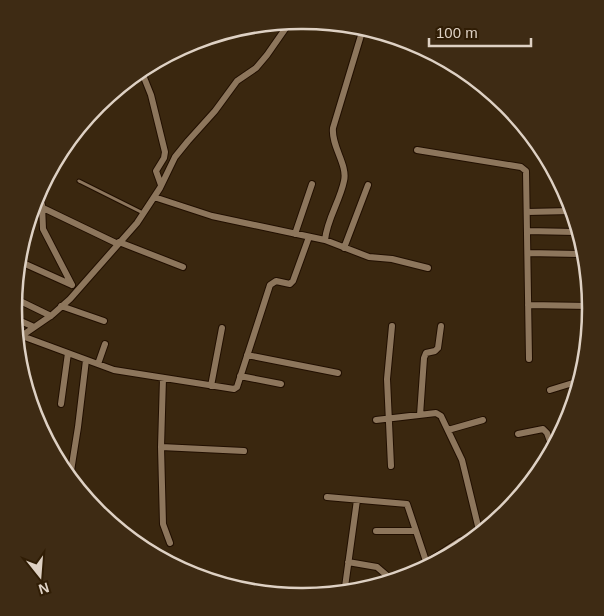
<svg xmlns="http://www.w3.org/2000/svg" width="604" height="616" viewBox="0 0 604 616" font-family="Helvetica,sans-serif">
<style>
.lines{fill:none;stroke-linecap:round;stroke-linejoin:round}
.lane-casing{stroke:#210f00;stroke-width:5}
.street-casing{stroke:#210f00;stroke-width:8}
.secondary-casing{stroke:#210f00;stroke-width:11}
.lane{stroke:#8d765c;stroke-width:3}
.street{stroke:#8d765c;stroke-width:6}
.secondary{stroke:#8d765c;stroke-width:9}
.rim{fill:none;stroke:#ded1c4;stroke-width:2.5}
</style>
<rect width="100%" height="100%" fill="#3a270f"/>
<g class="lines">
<!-- lane casing -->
<g class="lane-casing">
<path id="lane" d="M 79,181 L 143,213"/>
</g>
<!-- street casing -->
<g class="street-casing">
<path id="street" d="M 143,75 L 151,95 L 165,152 L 164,158 L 156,171 L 161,185
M 417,150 L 521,167 L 526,171 L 529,359
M 154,197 L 212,216 L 325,240 L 369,257 L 392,259 L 428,268
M 35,200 L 41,202 L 42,205 L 43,229 L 72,285
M 41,207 L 118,244
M 527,212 L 571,211
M 527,231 L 575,232
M 295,234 L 312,184
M 325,240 C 327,219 340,201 344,181 C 348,165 331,146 333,128 L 362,32
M 119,242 L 183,267
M 344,248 L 368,185
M 528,253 L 579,254
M 23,263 L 72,285
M 16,299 L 51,316
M 528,305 L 590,306
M 61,306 L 104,321
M 16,319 L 34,327
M 22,336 L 114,370 L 234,389 L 237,387 L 270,285 L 276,281 L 290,284 L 293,281 L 309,237
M 20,337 L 52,315 L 70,299 L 137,223 L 160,188 L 175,157 L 188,141 L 215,111 L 237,81 L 256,68 L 267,55 L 290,22
M 247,355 L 338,373
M 98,364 L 105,344
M 240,376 L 281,384
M 163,378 L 161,447 L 163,524 L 170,543
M 211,386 L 222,328
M 550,390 L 576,382
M 61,404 L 68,353
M 420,415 L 424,358 L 426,353 L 435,351 L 438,348 L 441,326
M 376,420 L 436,413 L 441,416 L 462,460 L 479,530
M 448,430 L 483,420
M 518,434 L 543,429 L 547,433 L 551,444
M 161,447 L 244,451
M 391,466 L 387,379 L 392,326
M 71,471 L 78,427 L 86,360
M 327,497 L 407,504 L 427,564
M 376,531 L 415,531
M 348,562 L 377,567 L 391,579
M 345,587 L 357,500"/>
</g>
<!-- secondary casing -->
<g class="secondary-casing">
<path id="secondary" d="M 418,570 L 461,542"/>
</g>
<!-- lane -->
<use href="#lane" class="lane"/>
<!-- street -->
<use href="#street" class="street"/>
<!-- secondary -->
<use href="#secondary" class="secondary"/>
</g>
<!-- crop -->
<path d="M0 0H604V616H0ZM301 29H303A279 279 0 0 1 582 308V309A279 279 0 0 1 303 588H301A279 279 0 0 1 22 309V308A279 279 0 0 1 301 29Z" fill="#3e2b14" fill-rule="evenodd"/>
<path class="rim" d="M301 29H303A279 279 0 0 1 582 308V309A279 279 0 0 1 303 588H301A279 279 0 0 1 22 309V308A279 279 0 0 1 301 29Z"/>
<!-- north arrow -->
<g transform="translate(40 576) rotate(163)" stroke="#301d05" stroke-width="4" paint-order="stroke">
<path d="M0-4L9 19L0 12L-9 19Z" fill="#ded1c4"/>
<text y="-8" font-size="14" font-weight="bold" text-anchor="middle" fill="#ded1c4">N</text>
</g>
<!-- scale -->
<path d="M429 38v8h102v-8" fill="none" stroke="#ded1c4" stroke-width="2.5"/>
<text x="436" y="38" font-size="15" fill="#ded1c4" stroke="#301d05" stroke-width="4" paint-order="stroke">100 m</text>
</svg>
